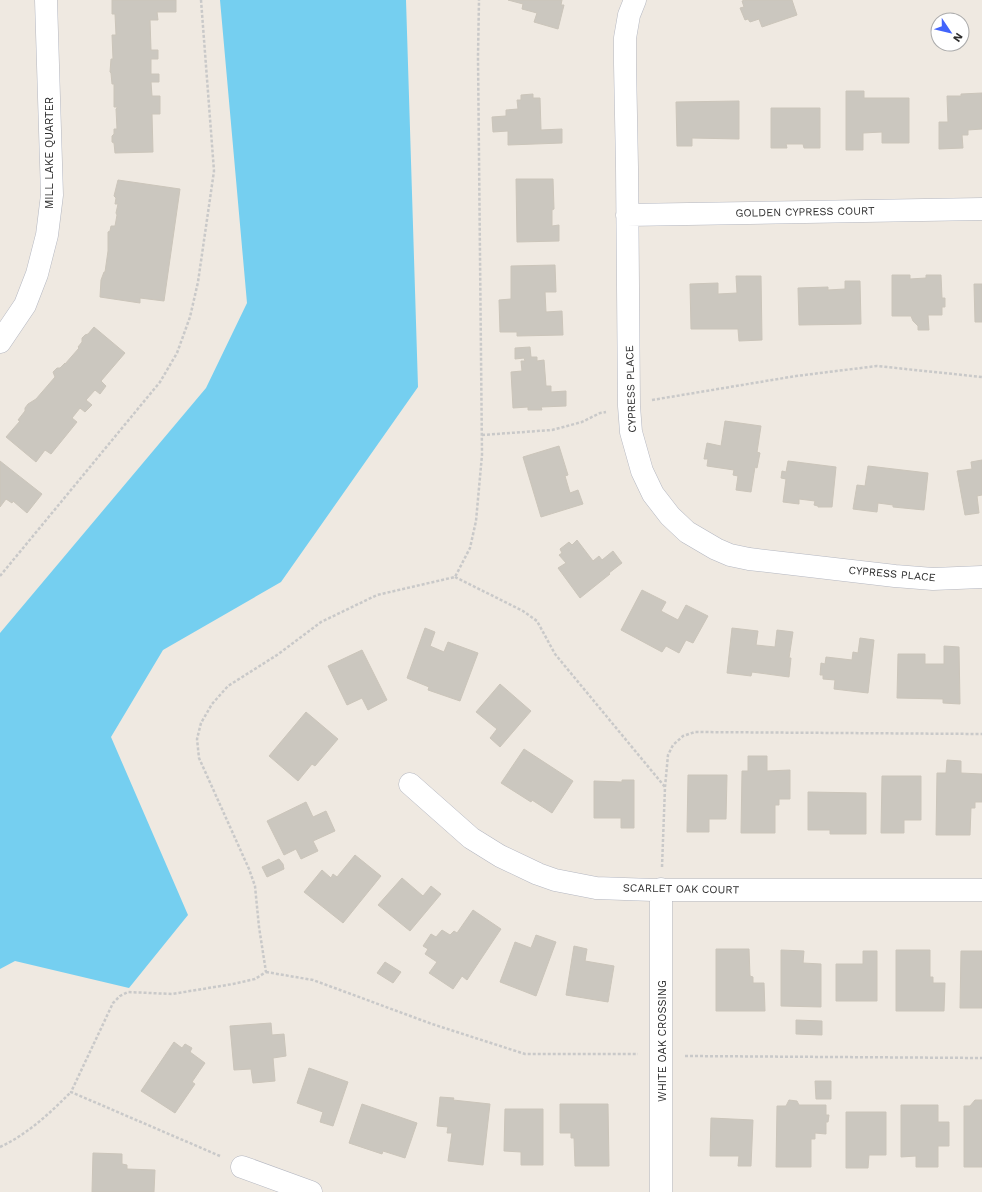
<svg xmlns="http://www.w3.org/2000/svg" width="982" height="1192" viewBox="0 0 982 1192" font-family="'Work Sans',sans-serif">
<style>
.water{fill:#75cff0}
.building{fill:#cbc7bf;stroke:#cbc5ba}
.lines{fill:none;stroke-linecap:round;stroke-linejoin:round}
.minor-casing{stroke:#b4b7c1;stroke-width:23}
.path{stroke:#c9c9c9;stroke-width:2.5;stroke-dasharray:3 2;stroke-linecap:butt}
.minor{stroke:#fff;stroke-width:22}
.labels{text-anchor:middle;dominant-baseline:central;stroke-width:4;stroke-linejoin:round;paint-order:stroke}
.street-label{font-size:11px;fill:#2e2e2e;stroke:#fff}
</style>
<rect width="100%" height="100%" fill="#efe9e1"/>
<!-- water -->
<path class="water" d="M 220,0 L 406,0 L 418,387 L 281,582 L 163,650 L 111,737 L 188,915 L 129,988 L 15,961 L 0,969 L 0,633 L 206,388 L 247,303 Z"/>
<!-- building -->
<path class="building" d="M 112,0 L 176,0 L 176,12 L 157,12 L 158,20 L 150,20 L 151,50 L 158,50 L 158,59 L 151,59 L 151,74 L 159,74 L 159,82 L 151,82 L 152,96 L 160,96 L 160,114 L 152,114 L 153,152 L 115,153 L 114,143 L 112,142 L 112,136 L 114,134 L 114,129 L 117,129 L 116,109 L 117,108 L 117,107 L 114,107 L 114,84 L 112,84 L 111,73 L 110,72 L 111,59 L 113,59 L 112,35 L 116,35 L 115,14 L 112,14 Z
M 508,0 L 562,0 L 561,5 L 564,5 L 558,29 L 534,22 L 537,13 L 522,9 L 523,4 Z
M 745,0 L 792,0 L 797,15 L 762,27 L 759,19 L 750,22 L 748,19 L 745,20 L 740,8 L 744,7 L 742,1 Z
M 846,91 L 864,91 L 864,98 L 909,98 L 909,143 L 882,143 L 882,132 L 863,133 L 863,150 L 846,150 Z
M 982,93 L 982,129 L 968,130 L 968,135 L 962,135 L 963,148 L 939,149 L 939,122 L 948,122 L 947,96 L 961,96 L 961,94 Z
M 533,94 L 533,98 L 540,98 L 541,130 L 562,129 L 562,143 L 508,145 L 508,131 L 493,132 L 492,117 L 506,116 L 506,110 L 518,109 L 517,100 L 521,100 L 521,95 Z
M 739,101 L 739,139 L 692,138 L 692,146 L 677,146 L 676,102 Z
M 771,108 L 820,108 L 820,148 L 804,148 L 803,144 L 786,144 L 787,148 L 771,148 Z
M 516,179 L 553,179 L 554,209 L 552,210 L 552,226 L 559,225 L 559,241 L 517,242 Z
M 118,180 L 180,189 L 164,301 L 140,298 L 140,303 L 100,297 L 101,280 L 104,272 L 105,272 L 108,251 L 108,232 L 110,231 L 111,226 L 115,226 L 117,215 L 116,213 L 118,204 L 115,204 L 116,198 L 114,196 Z
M 555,265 L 556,292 L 545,292 L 546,312 L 562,311 L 563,335 L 517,336 L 517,332 L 500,332 L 499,300 L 511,299 L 511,266 Z
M 892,275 L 910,275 L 910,279 L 926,278 L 926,275 L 941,275 L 942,298 L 945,298 L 945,307 L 942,307 L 942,315 L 928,315 L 929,330 L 918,330 L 918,326 L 913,321 L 911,316 L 892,316 Z
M 736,276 L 761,276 L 762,340 L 739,341 L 738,329 L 691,329 L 690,284 L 718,283 L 718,294 L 737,293 Z
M 845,281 L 860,281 L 861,324 L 799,325 L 798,288 L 828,287 L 828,290 L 845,289 Z
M 974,284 L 982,284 L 982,322 L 975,322 Z
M 94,327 L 125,353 L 101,381 L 106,386 L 100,394 L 95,390 L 86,400 L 92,405 L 85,412 L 80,408 L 72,418 L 77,422 L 51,454 L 45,450 L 36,462 L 6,437 L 20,421 L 18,420 L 25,411 L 25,408 L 28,404 L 36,399 L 55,377 L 53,372 L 57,368 L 60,368 L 65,363 L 65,364 L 79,348 L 78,347 L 82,342 L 82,338 L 85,335 L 88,334 Z
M 530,347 L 531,357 L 537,357 L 537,361 L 544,360 L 546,386 L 551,386 L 551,392 L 566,391 L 566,406 L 541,407 L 542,410 L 528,410 L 528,407 L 513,408 L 511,372 L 522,371 L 521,361 L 525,361 L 524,358 L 515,359 L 515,348 Z
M 725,421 L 761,426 L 757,452 L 760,453 L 757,468 L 755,467 L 751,492 L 736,490 L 738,476 L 733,475 L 734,470 L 707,466 L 708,459 L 704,459 L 707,443 L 721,446 Z
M 559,446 L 568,475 L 565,476 L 570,493 L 578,490 L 583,504 L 541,517 L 523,457 Z
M 982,460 L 982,495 L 977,496 L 979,513 L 965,515 L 957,471 L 972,469 L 971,462 Z
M 0,461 L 42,494 L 27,513 L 13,501 L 12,503 L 6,499 L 0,507 Z
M 788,461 L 836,467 L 832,507 L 818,507 L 818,506 L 814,505 L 815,501 L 799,499 L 799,504 L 783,502 L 786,479 L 781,478 L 782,471 L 786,472 Z
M 868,466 L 928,473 L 924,510 L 893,507 L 893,505 L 878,503 L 877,512 L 853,509 L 857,485 L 865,486 Z
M 577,540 L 593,561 L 599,556 L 602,560 L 613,551 L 622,563 L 609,573 L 610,574 L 580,598 L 558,568 L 566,563 L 559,555 L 562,553 L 560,549 L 569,542 L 572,545 Z
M 642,590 L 666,602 L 661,611 L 678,620 L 686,605 L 708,616 L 693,643 L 686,640 L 679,653 L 666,646 L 662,652 L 621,630 Z
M 425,628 L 435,632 L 430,646 L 444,652 L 448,642 L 478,653 L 460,701 L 428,690 L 429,687 L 407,678 Z
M 732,628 L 758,631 L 756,645 L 775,647 L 777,630 L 793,632 L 789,658 L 791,658 L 789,677 L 752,672 L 751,676 L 727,673 Z
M 860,638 L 874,640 L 868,693 L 834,689 L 835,680 L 823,679 L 823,675 L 820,675 L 821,663 L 825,664 L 826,657 L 852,660 L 853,652 L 858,653 Z
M 944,646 L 959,647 L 960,704 L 943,703 L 943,699 L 897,698 L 898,654 L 925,654 L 925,664 L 944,664 Z
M 362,650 L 387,700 L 368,710 L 362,698 L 347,705 L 328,666 Z
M 500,684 L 531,711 L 500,747 L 490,738 L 497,729 L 476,712 Z
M 306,712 L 338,739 L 315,766 L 312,764 L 298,781 L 269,756 Z
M 524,749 L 573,781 L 552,813 L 532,800 L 531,802 L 501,783 Z
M 748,756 L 767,756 L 767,771 L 790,770 L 790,799 L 779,799 L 779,805 L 775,805 L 775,833 L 741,833 L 742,771 L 748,771 Z
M 947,760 L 961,761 L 961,773 L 982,774 L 982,802 L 975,802 L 975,808 L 971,808 L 970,835 L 936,835 L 937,773 L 946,773 Z
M 688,775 L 727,775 L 726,819 L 709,819 L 709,832 L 687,832 Z
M 882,776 L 921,776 L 921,820 L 904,820 L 904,833 L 881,833 Z
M 622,780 L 634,780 L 634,828 L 621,828 L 621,818 L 594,818 L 594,781 L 622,782 Z
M 808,792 L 866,793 L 866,834 L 830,834 L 830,830 L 808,830 Z
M 306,802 L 313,817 L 326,811 L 335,831 L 313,841 L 318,851 L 301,859 L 296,849 L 284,855 L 267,821 Z
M 355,855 L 381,876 L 343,923 L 304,892 L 322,870 L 331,878 L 333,874 L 337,877 Z
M 279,859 L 283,864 L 284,869 L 267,877 L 262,867 Z
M 402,878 L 423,896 L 431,886 L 441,894 L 410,931 L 378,905 Z
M 473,910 L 501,929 L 467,980 L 462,976 L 453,989 L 429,973 L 437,962 L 425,954 L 428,949 L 423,946 L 431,934 L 436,937 L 442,930 L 450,935 L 454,931 L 457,933 Z
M 536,935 L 556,942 L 536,996 L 500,982 L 515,942 L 531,948 Z
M 574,946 L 587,949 L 585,961 L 614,966 L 608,1002 L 566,995 Z
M 716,949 L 749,949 L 750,976 L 753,977 L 753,983 L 764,983 L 765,1011 L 716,1011 Z
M 781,950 L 804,951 L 803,963 L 821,964 L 821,1007 L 781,1006 Z
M 896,950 L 930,950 L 930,977 L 933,977 L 933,983 L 945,983 L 944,1011 L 896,1011 Z
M 863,951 L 877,951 L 877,1001 L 836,1001 L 836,964 L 863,964 Z
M 961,951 L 982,951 L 982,1008 L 960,1008 Z
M 385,962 L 401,972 L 393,983 L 377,973 Z
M 796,1020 L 822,1021 L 822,1035 L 796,1034 Z
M 271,1023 L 272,1035 L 284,1034 L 286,1056 L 273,1058 L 275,1081 L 253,1083 L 251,1069 L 234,1070 L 230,1026 Z
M 174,1042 L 182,1048 L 185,1044 L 192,1048 L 190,1052 L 205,1063 L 192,1082 L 195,1084 L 175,1113 L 141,1091 Z
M 309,1068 L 348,1082 L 333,1126 L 320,1122 L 323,1112 L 297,1103 Z
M 815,1081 L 831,1081 L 831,1099 L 816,1099 Z
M 440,1097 L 454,1098 L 453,1100 L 490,1104 L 483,1165 L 448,1161 L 452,1133 L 447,1133 L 448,1127 L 437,1126 Z
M 789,1100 L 797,1101 L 799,1105 L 826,1105 L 826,1115 L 829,1115 L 828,1122 L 826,1122 L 826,1134 L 815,1133 L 815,1139 L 811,1139 L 811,1167 L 776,1167 L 777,1106 L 786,1106 Z
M 975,1100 L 982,1100 L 982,1167 L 964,1167 L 964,1106 L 970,1106 Z
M 362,1104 L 417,1123 L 405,1158 L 383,1151 L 382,1154 L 349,1143 Z
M 560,1104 L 608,1104 L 609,1166 L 575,1166 L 574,1138 L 571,1138 L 571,1133 L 560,1133 Z
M 901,1105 L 938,1105 L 938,1122 L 949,1122 L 949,1146 L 938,1146 L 938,1167 L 916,1167 L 916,1156 L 901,1157 Z
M 505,1109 L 543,1109 L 543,1165 L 521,1165 L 521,1152 L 504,1151 Z
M 846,1112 L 886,1112 L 886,1155 L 869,1155 L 868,1168 L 846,1168 Z
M 711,1118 L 753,1120 L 751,1166 L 738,1166 L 739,1156 L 710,1156 Z
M 93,1153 L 122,1154 L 122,1164 L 127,1165 L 127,1169 L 155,1170 L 154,1192 L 92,1192 Z"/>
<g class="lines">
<!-- minor casing -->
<g class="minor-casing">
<path id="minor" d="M 635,0 L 629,15 L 625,38 L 625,64 L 627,167 L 629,406 L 631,432 L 642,471 L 653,494 L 670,516 L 687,532 L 716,549 L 730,555 L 749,559 L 895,576 L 933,579 L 982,577
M 627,215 L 982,209
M 0,342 L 25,305 L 37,274 L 47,235 L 52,195 L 46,0
M 410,784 L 471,838 L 500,856 L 538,874 L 555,880 L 596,888 L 653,890 L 982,890
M 661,889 L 661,1192
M 242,1167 L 311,1192"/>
</g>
<!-- path -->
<path class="path" d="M 652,400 L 796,376 L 877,366 L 982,377
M 482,435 L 552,430 L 582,422 L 600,413 L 606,412
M 0,576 L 160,382 L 177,353 L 190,317 L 198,282 L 214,171 L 201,0
M 455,577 L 523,611 L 537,621 L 555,654 L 665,787
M 662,867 L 665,787 L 668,755 L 673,745 L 683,736 L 695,732 L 982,734
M 266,972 L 313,980 L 432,1024 L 525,1054 L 638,1054
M 685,1056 L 982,1058
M 0,1147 C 28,1134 50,1113 71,1092
M 220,1156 L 71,1092 L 113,1003 L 120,996 L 128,992 L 172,994 L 233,984 L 255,979 L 266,972 L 259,927 L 255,886 L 249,869 L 199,758 L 197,739 L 201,723 L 212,704 L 228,686 L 277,655 L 321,622 L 377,595 L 455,577 L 470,548 L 476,521 L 482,455 L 478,57 L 479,0"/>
<!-- minor -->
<use href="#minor" class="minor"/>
</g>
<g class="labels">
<!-- street labels -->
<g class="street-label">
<text transform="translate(49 153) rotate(-90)">MILL LAKE QUARTER</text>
<text transform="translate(805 212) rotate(-1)">GOLDEN CYPRESS COURT</text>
<text transform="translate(631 389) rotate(-92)">CYPRESS PLACE</text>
<text transform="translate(892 574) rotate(5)">CYPRESS PLACE</text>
<text transform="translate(681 889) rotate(1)">SCARLET OAK COURT</text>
<text transform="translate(662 1041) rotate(-90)">WHITE OAK CROSSING</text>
</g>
</g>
<!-- north arrow -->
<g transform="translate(950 32) rotate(125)"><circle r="19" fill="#ffffff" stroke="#ababab"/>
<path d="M0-3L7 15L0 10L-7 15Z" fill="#4264fb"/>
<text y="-6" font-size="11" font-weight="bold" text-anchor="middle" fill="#2e2e2e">N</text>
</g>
</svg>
